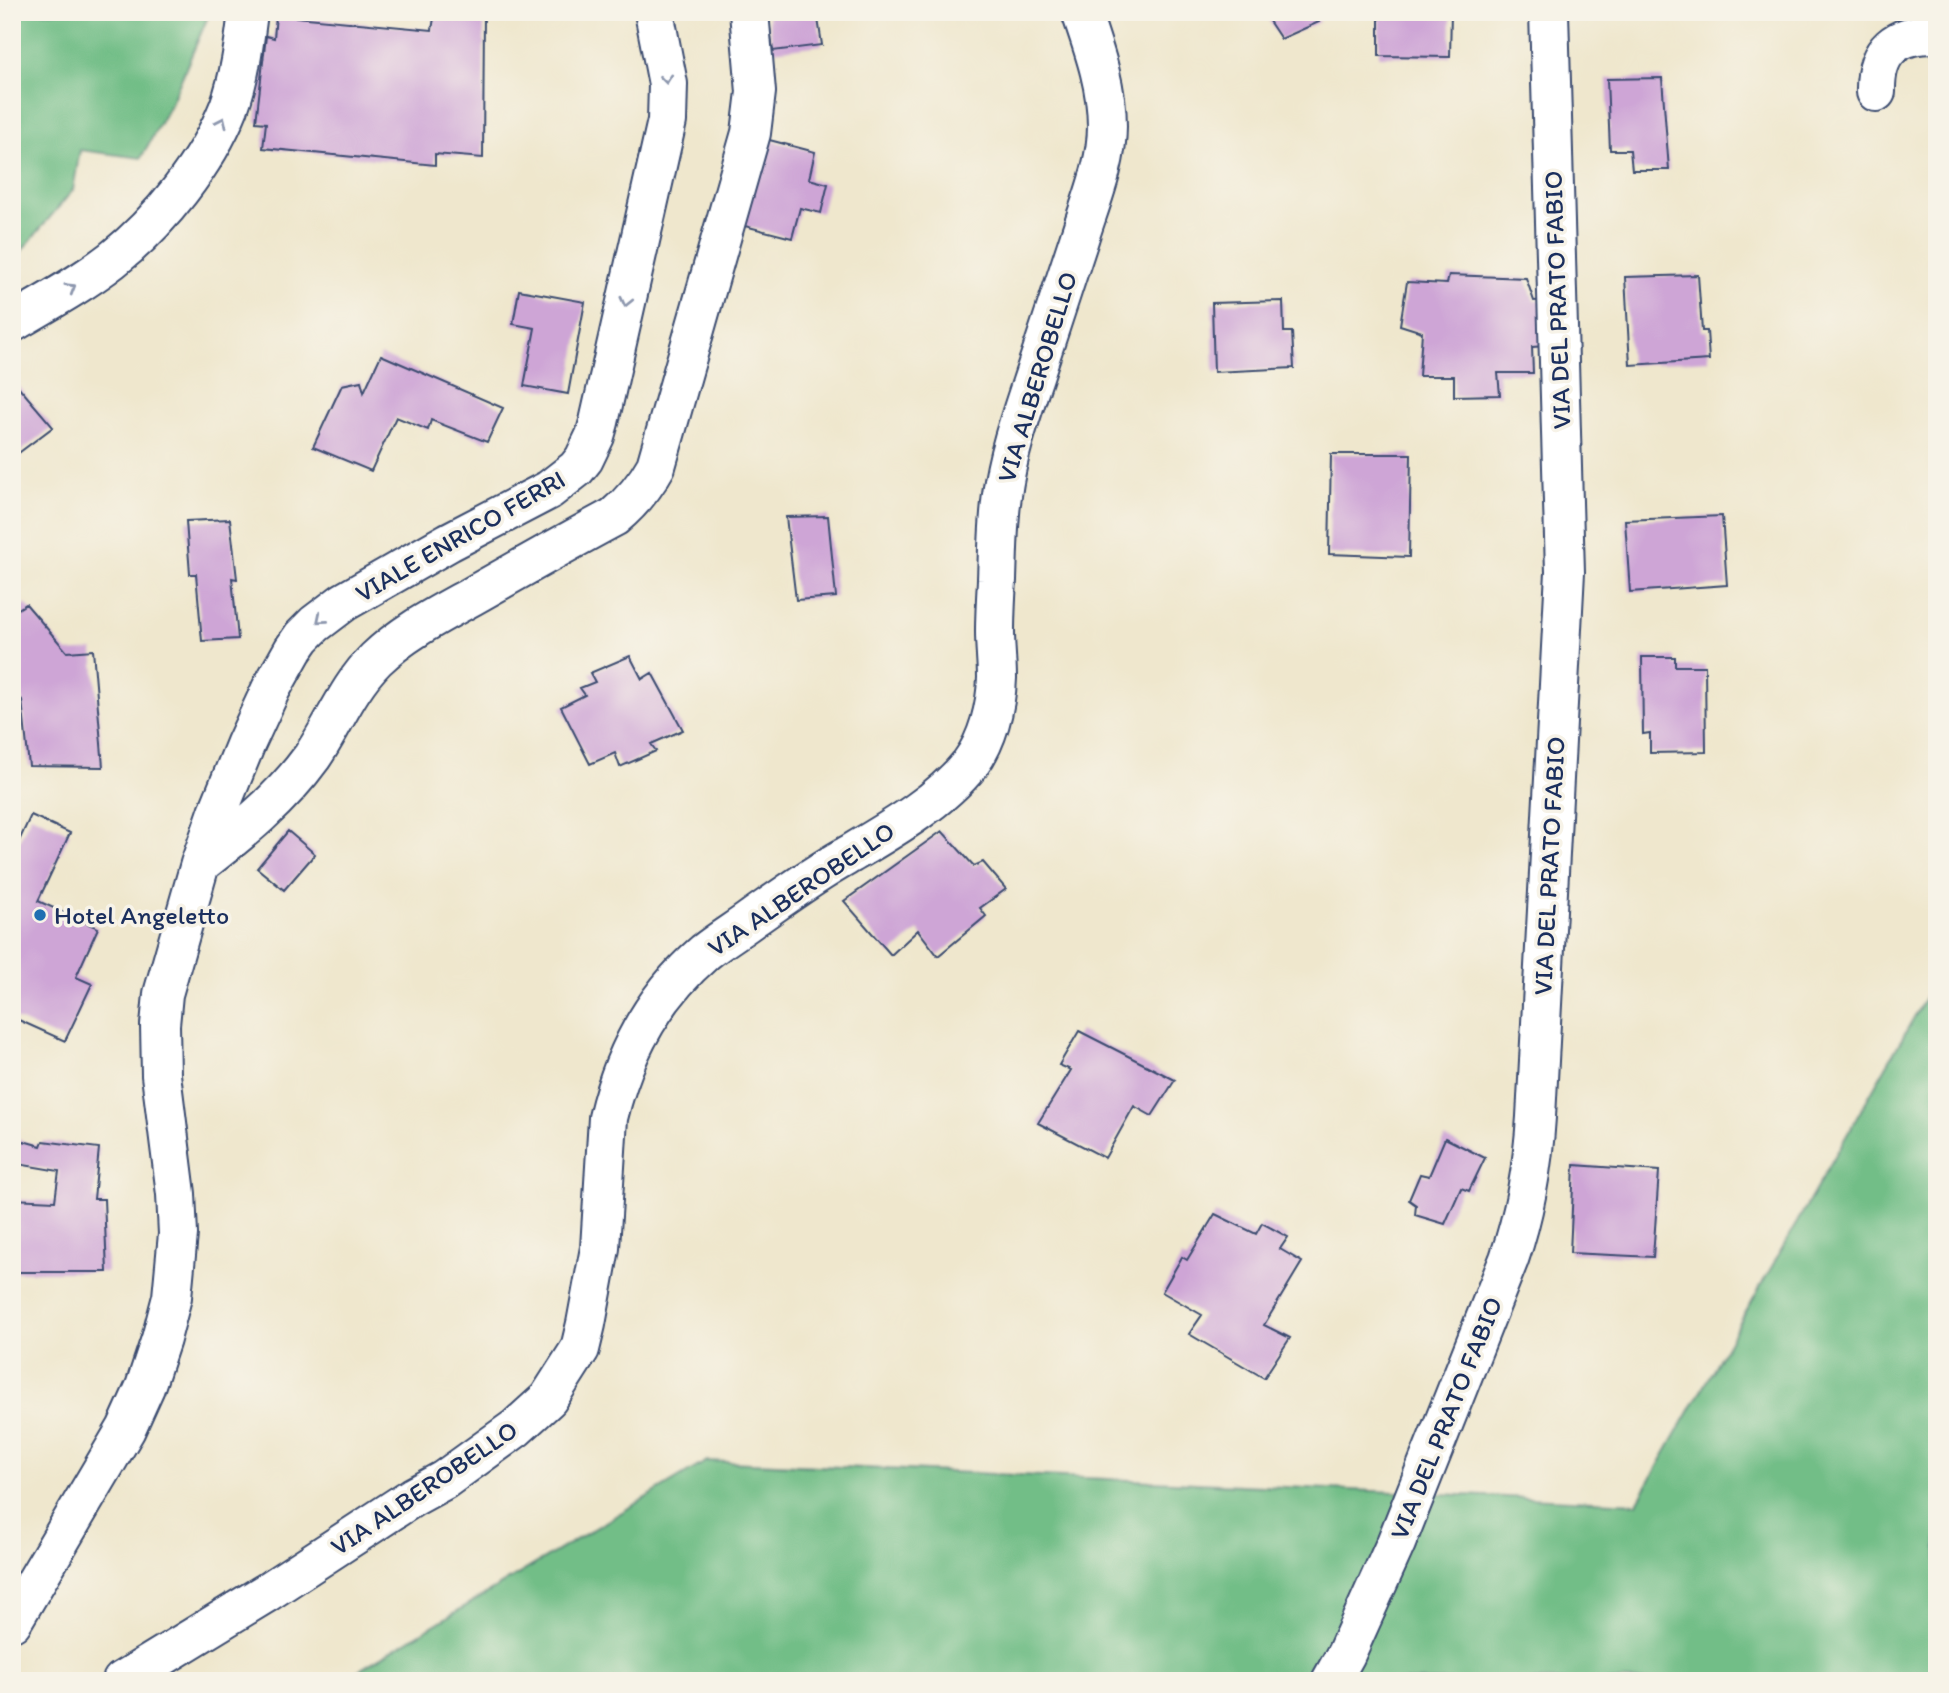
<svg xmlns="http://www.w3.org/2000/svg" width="1949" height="1693" viewBox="0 0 1949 1693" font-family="Itim,sans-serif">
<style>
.forest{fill:#72be87;stroke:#467672;stroke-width:2}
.building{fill:#cea5d6}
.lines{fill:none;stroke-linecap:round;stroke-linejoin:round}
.minor-casing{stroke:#3b4b6f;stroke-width:42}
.minor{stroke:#fff;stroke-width:38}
.oneway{stroke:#8d97ae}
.poi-dot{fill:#1f6fb2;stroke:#f7f3e8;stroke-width:2.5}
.labels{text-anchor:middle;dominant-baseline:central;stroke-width:7;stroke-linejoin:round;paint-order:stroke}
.street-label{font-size:26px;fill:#1b2f5e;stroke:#f7f3e8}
.poi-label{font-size:26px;fill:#1b2f5e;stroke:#f7f3e8;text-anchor:start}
</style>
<rect width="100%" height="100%" fill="#f7f3e8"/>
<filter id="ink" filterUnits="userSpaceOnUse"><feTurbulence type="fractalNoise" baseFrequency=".0143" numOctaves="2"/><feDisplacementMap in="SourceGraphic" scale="14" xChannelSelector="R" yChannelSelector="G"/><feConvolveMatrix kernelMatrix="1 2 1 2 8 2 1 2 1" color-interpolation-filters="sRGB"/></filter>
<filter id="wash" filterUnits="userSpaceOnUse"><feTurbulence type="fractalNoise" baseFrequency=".00686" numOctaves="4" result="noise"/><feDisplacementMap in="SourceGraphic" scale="28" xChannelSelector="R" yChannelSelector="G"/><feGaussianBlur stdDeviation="1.57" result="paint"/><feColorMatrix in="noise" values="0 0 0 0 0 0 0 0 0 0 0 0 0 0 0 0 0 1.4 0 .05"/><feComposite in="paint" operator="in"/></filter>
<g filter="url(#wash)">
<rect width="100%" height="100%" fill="#efe7cd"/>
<!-- forest -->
<path class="forest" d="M 12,12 L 210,12 L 171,103 L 141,158 L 80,150 L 73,190 L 20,253 L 12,256 Z
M 1937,977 L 1937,1681 L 341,1681 L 707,1461 L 1637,1503 Z"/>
<g id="blocks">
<!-- building -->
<path class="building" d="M 435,12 L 484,12 L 483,158 L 435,154 L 435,165 L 263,148 L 266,123 L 256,122 L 266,36 L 274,38 L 276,15 L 432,30 Z
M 768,12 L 817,12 L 822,45 L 773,51 Z
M 1263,12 L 1315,12 L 1319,22 L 1281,39 Z
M 1379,12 L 1451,12 L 1450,57 L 1379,56 Z
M 1662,78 L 1669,170 L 1632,170 L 1630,150 L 1610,150 L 1607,79 Z
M 758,137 L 815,152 L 809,179 L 828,184 L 821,213 L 800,208 L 792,238 L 737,224 Z
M 1449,275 L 1526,278 L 1534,301 L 1548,300 L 1546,346 L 1532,347 L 1533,373 L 1498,373 L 1500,395 L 1454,396 L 1454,376 L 1419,376 L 1422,332 L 1400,325 L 1407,282 L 1447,284 Z
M 1698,275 L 1702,331 L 1707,331 L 1709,360 L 1630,365 L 1625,277 Z
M 519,290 L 585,302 L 568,394 L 524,386 L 535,328 L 513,324 Z
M 1283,301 L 1284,332 L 1292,332 L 1294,368 L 1214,372 L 1212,303 Z
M 381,355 L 503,408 L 487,442 L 431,420 L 428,430 L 396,417 L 371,471 L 313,447 L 342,385 L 361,381 L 364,392 Z
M 12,379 L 53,427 L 12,458 Z
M 1331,454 L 1411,454 L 1409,557 L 1329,554 Z
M 828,516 L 836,597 L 796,600 L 786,517 Z
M 1722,516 L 1727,585 L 1630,592 L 1625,520 Z
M 230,519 L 237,579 L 232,578 L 238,639 L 202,641 L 196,574 L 190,574 L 186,521 Z
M 26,604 L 67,652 L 93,650 L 103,767 L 29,766 L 22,700 L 12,689 L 12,613 Z
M 630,656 L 642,679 L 652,673 L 683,730 L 651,744 L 656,751 L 620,767 L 615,753 L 590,764 L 561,707 L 585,695 L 580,688 L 595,682 L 590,673 Z
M 1642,657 L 1675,657 L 1675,666 L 1705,666 L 1706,752 L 1650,753 L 1650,733 L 1643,734 Z
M 31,815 L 70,833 L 38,901 L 98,928 L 76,977 L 92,984 L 65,1041 L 12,1017 L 12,856 Z
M 288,831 L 315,854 L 284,890 L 257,868 Z
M 942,831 L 974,866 L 983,862 L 1006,889 L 980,908 L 986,916 L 938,956 L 918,930 L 891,955 L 844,901 Z
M 1079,1031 L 1175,1080 L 1152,1116 L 1134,1106 L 1105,1158 L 1038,1123 L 1071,1070 L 1059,1065 Z
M 1445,1138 L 1485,1158 L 1469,1191 L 1461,1188 L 1445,1224 L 1415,1215 L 1416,1205 L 1409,1200 L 1420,1174 L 1429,1176 Z
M 16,1139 L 41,1146 L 43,1141 L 99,1148 L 94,1199 L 104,1199 L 107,1272 L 12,1272 L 12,1199 L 55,1201 L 59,1171 L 12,1163 L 12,1151 Z
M 1574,1165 L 1659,1171 L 1653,1257 L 1570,1253 Z
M 1215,1214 L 1256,1234 L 1262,1223 L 1288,1237 L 1280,1249 L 1302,1262 L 1264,1325 L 1290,1338 L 1264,1378 L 1189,1334 L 1202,1315 L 1162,1292 L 1182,1257 L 1187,1260 Z"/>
</g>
</g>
<g filter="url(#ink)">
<use href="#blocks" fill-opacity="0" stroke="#3b4b6f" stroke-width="2"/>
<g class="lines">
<!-- minor casing -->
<g class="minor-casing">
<path id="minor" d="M 1876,92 C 1875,50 1896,33 1937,34
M 12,323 C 46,303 81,284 112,260 C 159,223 207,163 229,107 C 240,77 244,44 248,12
M 200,864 C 241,832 281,800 312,757 C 334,725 347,688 376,659 C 404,632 440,614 474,595 C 520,569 567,542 614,517 C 632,502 645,486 656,466 L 751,133 L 756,92 L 749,12
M 12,1622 L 126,1429 L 145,1387 L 161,1339 L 172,1297 L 178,1234 L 176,1194 L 161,1075 L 160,1025 L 163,994 L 200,864 L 218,812 L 246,743 L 271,689 L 293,650 L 302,637 L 315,624 L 344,602 L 449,542 L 549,490 L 576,469 L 584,459 L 595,436 L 599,422 L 667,121 L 668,84 L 654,12
M 122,1681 L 266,1593 L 413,1497 L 444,1480 L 516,1428 L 548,1399 L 580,1349 L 586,1324 L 600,1248 L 608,1118 C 623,1054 654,996 705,952 C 720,940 737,930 753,918 C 783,897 813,875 845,857 C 887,832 939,803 970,764 C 988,740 996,707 997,678 C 997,663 995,647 995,632 C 995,615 996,597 997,580 C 998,552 998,523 1002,495 C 1007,455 1021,415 1034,376 C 1049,330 1064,285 1079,239 C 1090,203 1107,165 1107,126 C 1107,86 1094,50 1081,12
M 1331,1681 L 1346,1654 L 1396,1543 L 1509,1259 C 1525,1213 1533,1165 1536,1117 L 1565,572 L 1549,12"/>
</g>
<!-- minor -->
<use href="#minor" class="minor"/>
</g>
<!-- one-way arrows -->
<defs><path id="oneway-chevron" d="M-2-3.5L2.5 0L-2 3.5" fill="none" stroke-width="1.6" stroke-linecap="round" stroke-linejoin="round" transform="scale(1.75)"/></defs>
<g class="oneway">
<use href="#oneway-chevron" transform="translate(666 79) rotate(84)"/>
<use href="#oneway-chevron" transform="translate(222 122) rotate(-65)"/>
<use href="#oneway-chevron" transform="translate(71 288) rotate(-31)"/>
<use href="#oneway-chevron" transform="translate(626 302) rotate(103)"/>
<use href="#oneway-chevron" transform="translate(321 619) rotate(140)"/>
</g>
</g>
<!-- markers -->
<circle class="poi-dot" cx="40" cy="915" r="7"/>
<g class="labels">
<!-- street labels -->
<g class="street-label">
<text transform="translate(1557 300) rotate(-92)">VIA DEL PRATO FABIO</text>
<text transform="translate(1037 377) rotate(-73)">VIA ALBEROBELLO</text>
<text transform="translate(460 536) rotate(-30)">VIALE ENRICO FERRI</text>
<text transform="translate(1549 866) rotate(-87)">VIA DEL PRATO FABIO</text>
<text transform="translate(801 889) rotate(-34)">VIA ALBEROBELLO</text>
<text transform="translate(1446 1418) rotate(-68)">VIA DEL PRATO FABIO</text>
<text transform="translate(424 1488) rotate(-34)">VIA ALBEROBELLO</text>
</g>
<!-- poi labels -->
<g class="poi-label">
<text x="54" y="915">Hotel Angeletto</text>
</g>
</g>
<!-- margin -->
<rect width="1949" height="1693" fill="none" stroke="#f7f3e8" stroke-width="42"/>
</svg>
